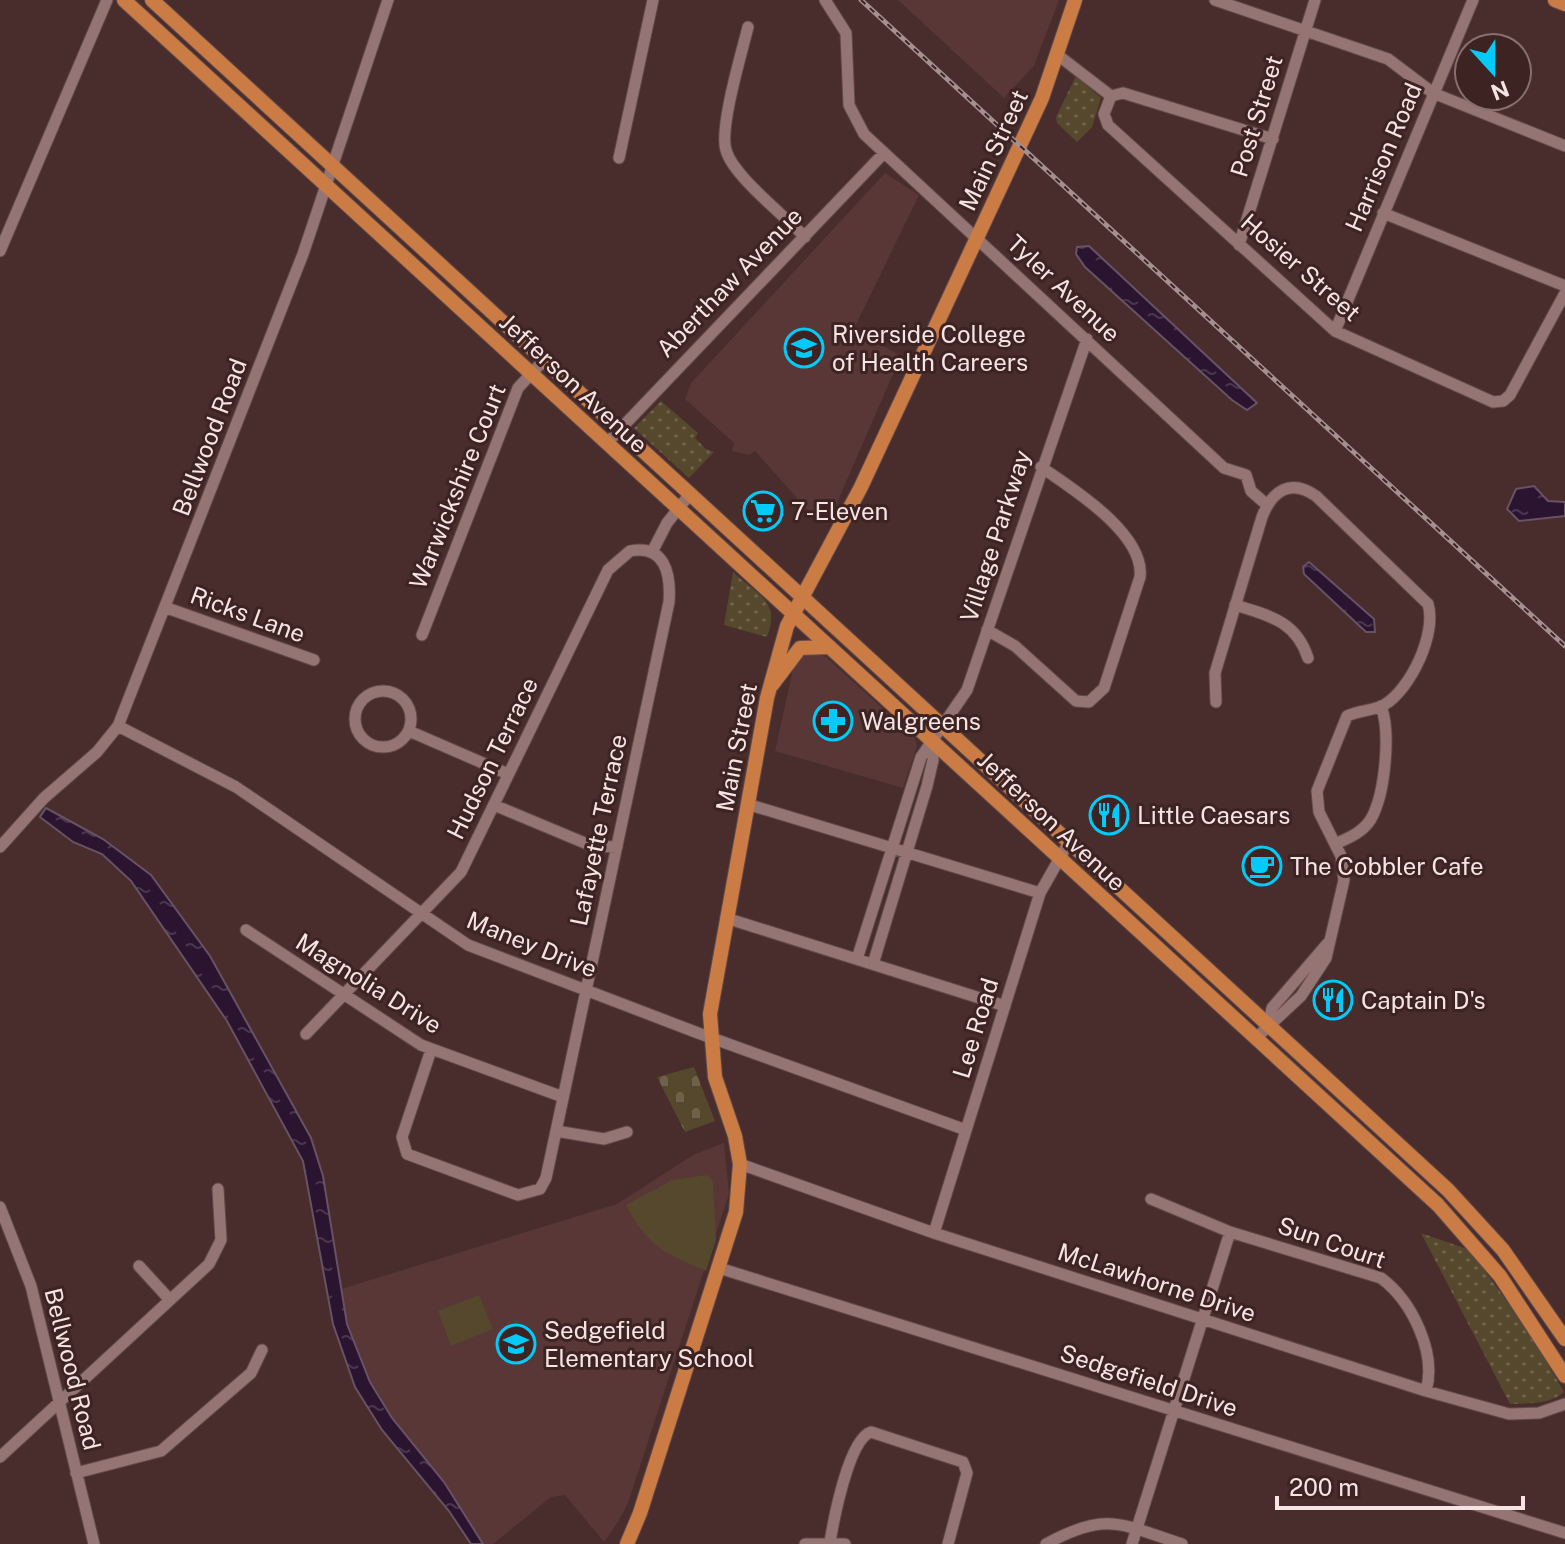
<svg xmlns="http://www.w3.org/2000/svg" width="1565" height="1544" viewBox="0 0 1565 1544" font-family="'Public Sans',sans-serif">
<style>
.built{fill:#583736}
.grass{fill:url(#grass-dots)}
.cemetery{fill:url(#cemetery-stones)}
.garden{fill:#55482d}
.water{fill:url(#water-ripples);stroke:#675266;stroke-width:2}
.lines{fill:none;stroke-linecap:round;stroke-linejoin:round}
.minor-casing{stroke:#614a4a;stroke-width:13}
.major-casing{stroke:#614a4a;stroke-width:16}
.minor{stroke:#957573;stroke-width:11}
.major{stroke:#cb7b44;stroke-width:14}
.rail-casing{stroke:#a6908f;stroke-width:5}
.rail{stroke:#3d2322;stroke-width:2;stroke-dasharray:6;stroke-linecap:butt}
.labels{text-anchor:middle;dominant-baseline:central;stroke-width:6;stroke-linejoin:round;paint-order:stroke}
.street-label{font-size:24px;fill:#f6e4e3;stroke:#3d2322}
.poi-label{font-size:24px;fill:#f6e4e3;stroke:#3d2322;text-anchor:start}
</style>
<defs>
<pattern id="grass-dots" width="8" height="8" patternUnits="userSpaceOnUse" patternTransform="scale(2)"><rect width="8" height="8" fill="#55482d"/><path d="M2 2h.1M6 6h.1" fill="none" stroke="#6e624b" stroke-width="1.8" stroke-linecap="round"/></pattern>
<pattern id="cemetery-stones" width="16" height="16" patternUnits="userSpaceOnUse" patternTransform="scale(2)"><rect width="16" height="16" fill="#55482d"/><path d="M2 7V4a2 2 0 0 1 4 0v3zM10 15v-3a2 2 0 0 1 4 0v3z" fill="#6e624b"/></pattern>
<pattern id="water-ripples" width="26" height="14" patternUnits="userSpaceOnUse" patternTransform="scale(2)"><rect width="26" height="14" fill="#2a1430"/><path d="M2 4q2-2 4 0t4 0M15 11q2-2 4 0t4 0" fill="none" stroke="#4a364e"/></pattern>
</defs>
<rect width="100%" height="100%" fill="#482d2c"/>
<!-- built -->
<path class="built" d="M 898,0 L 1059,0 L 1034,66 L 1004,98 Z
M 885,173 L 919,195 L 854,329 L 901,356 L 829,521 L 813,516 L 755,451 L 750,455 L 732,451 L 734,443 L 685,399 L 691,383 Z
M 812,652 L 826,657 L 915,738 L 917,746 L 903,788 L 775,751 L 794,665 L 800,655 Z
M 724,1143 L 729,1194 L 628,1503 L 618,1522 L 604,1542 L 565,1495 L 551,1497 L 493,1544 L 476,1544 L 382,1414 L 347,1335 L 338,1290 L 617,1204 L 693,1155 Z"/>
<!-- grass -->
<path class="grass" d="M 1076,76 L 1101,98 L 1092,127 L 1077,142 L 1057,123 L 1056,117 Z
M 661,401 L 698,433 L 695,438 L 706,449 L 714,452 L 689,478 L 634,428 Z
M 733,572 C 758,595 781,601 767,637 L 724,625 Z
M 1421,1233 L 1470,1250 L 1531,1335 L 1564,1392 C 1550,1405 1528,1403 1510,1404 Z"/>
<!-- cemetery -->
<path class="cemetery" d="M 694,1067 L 715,1121 L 685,1132 L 657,1077 Z"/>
<!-- garden -->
<path class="garden" d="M 707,1175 L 713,1182 L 716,1240 L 706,1271 C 663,1252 649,1248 626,1205 L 672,1180 Z
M 479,1295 L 493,1329 L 451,1346 L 438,1311 Z"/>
<!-- water -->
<path class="water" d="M 1089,246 L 1257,403 L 1247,410 L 1232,400 L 1085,267 L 1076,254 L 1077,247 Z
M 1534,486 L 1548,501 L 1565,502 L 1565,516 L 1519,521 L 1507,509 L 1516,489 Z
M 1309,562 L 1374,619 L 1375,632 L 1366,632 L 1304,574 L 1303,567 Z
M 46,808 L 103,839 L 151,875 L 210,956 L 311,1138 L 323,1176 L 347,1324 L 370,1382 L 392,1418 L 444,1482 L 483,1544 L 471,1544 L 449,1511 L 382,1430 L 355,1387 L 333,1324 L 303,1161 L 227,1021 L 131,881 L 102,854 L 73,842 L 40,817 Z"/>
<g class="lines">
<!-- minor casing -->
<g class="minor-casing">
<path id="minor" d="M 825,0 L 846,33 L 849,105 L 864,134 L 1224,468 L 1246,475 L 1251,491 L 1267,505
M 1215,0 L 1388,59 L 1433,93 L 1565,146
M 748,27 C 742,52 719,128 726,150 C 733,176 785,216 805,237
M 1059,56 L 1111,96
M 1111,96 L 1104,114 L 1108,125 L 1335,331 L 1493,402 L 1503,401 L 1510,395 L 1565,293
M 1111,96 L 1123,93 L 1273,139
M 619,158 L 653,0
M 1383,213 L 1565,286
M 1239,245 L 1315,0
M 0,251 L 107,0
M 1335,331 L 1473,0
M 607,443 L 884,153
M 652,552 L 667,523 L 690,494
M 1235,605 C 1270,616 1296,621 1308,658
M 167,608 L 314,660
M 987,630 L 1015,646 L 1076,701 L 1089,702 L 1104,688 L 1140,577 C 1145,534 1073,489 1041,467
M 422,635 L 518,388 L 544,360
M355 719a28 28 0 1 1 56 0a28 28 0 1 1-56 0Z
M 1216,702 L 1215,673 L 1262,517 C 1272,491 1290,478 1316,496 L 1428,604 C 1437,633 1411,689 1384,705 C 1373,711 1359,710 1347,716 L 1317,791 L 1319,812 L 1341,856 L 1344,880 L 1326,958 L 1301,996 L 1256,1038
M 118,726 L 236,787 L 468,945 L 698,1033 L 966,1130
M 409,731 L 508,774
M 747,804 L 1040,893
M 494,805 L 592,846 L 617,847
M 1335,844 C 1349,838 1363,832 1371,819 C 1385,794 1391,733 1381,706
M 0,847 L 44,798 L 97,752 L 118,726 L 303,254 L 388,0
M 726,918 L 1005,1006
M 246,930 L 421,1045 L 563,1097
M 857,959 L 921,757 L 967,690 L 1087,339
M 873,964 L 927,786 L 933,760 L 933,741
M 1269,1024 L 1272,1008 L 1327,944
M 306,1034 L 461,872 L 608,570 L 630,551 C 665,544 671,574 669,602 L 546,1178 L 540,1189 L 518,1195 L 407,1154 L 402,1137 L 431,1050
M 556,1131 L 604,1139 L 627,1132
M 740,1164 L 934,1233 L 1426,1391 L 1509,1414 L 1539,1413 L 1565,1404
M 1151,1199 L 1230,1232 L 1381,1278 C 1412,1301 1437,1353 1426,1391
M 0,1207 L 31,1286 L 94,1544
M 934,1233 L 1040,893 L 1069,842
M 139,1266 L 170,1300
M 719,1268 L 1565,1533
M 0,1457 L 209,1264 L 221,1240 L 218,1189
M 76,1473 L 161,1451 L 251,1373 L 262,1350
M 830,1542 C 834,1518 849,1439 871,1432 L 963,1462 L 967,1473 L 948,1544
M 805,1544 L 845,1544
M 1046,1544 C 1107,1511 1120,1524 1182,1544
M 1132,1544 L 1230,1232"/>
</g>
<!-- major casing -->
<g class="major-casing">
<path id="major" d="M 124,0 L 1438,1205 L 1500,1276 L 1565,1376
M 152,0 L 1448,1190 L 1503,1250 L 1565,1339
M 1555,0 L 1565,4
M 772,685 L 800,648 L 830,647
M 627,1544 L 640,1513 L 736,1212 L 740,1164 L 735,1136 L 715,1077 L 710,1014 L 767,698 L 787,626 L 861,487 L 1042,98 L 1075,0"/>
</g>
<!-- minor -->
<use href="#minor" class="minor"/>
<!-- major -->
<use href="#major" class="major"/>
<!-- rail casing -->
<g class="rail-casing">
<path id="rail" d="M 861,0 L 1565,646"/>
</g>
<!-- rail -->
<use href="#rail" class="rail"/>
</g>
<!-- icons -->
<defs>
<g id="university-ring" transform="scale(2)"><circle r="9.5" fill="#3d2322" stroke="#03cbf9" stroke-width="1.5"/><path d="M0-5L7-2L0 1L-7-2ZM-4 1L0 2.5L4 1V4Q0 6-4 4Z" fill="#03cbf9"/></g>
<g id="supermarket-ring" transform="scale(2)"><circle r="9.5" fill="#3d2322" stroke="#03cbf9" stroke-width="1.5"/><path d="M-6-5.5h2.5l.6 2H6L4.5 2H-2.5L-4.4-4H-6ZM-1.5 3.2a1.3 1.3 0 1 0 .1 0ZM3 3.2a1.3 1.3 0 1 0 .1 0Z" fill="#03cbf9"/></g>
<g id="pharmacy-ring" transform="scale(2)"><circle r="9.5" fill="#3d2322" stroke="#03cbf9" stroke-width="1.5"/><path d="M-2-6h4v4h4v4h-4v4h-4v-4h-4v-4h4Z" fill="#03cbf9"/></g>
<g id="restaurant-ring" transform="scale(2)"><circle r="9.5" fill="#3d2322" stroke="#03cbf9" stroke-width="1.5"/><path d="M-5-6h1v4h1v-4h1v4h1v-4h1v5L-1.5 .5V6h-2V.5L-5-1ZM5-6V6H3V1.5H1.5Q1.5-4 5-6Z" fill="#03cbf9"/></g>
<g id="cafe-ring" transform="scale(2)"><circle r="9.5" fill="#3d2322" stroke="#03cbf9" stroke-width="1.5"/><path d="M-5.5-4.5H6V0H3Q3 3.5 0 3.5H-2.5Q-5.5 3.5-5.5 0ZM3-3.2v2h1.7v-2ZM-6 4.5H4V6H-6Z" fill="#03cbf9"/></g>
<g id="school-ring" transform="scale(2)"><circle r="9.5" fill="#3d2322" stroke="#03cbf9" stroke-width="1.5"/><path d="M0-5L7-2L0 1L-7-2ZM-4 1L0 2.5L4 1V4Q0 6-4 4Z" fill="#03cbf9"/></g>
</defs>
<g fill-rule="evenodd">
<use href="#university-ring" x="804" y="348"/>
<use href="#supermarket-ring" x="763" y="511"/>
<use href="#pharmacy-ring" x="833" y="721"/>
<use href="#restaurant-ring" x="1109" y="815"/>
<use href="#cafe-ring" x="1262" y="866"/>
<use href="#restaurant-ring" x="1333" y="1000"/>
<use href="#school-ring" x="516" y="1344"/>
</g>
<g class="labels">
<!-- street labels -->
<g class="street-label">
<text transform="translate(1256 116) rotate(-73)">Post Street</text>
<text transform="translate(993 150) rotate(-65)">Main Street</text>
<text transform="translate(1383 157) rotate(-67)">Harrison Road</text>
<text transform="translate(1301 267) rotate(41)">Hosier Street</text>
<text transform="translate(729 282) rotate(-46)">Aberthaw Avenue</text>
<text transform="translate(1064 288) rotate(43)">Tyler Avenue</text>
<text transform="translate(574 383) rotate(43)">Jefferson Avenue</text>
<text transform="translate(209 437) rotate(-69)">Bellwood Road</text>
<text transform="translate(457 486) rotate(-68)">Warwickshire Court</text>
<text transform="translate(995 536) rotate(-72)">Village Parkway</text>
<text transform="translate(248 614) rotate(20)">Ricks Lane</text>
<text transform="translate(736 747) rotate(-79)">Main Street</text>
<text transform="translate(492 758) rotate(-64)">Hudson Terrace</text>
<text transform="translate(1052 821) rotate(43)">Jefferson Avenue</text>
<text transform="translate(598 830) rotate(-78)">Lafayette Terrace</text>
<text transform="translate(532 944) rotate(22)">Maney Drive</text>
<text transform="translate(369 983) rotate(32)">Magnolia Drive</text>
<text transform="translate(975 1028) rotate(-73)">Lee Road</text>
<text transform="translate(1332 1242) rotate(19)">Sun Court</text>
<text transform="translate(1157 1282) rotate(18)">McLawhorne Drive</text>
<text transform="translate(73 1369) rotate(76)">Bellwood Road</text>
<text transform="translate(1149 1380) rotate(18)">Sedgefield Drive</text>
</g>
<!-- poi labels -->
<g class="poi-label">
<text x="832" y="334">Riverside College<tspan x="832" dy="28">of Health Careers</tspan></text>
<text x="791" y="511">7-Eleven</text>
<text x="861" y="721">Walgreens</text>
<text x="1137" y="815">Little Caesars</text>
<text x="1290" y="866">The Cobbler Cafe</text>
<text x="1361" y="1000">Captain D's</text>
<text x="544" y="1330">Sedgefield<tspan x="544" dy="28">Elementary School</tspan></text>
</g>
</g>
<!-- north arrow -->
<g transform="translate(1493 72) rotate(159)"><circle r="38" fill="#3d2322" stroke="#87706f" stroke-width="2"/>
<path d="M0-6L14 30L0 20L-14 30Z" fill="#03cbf9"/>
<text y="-12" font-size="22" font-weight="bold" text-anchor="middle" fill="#f6e4e3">N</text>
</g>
<!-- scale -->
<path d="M1277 1496v12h246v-12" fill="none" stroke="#f6e4e3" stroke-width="4"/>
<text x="1289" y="1496" font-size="24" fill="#f6e4e3" stroke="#3d2322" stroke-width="6" paint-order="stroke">200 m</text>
</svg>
